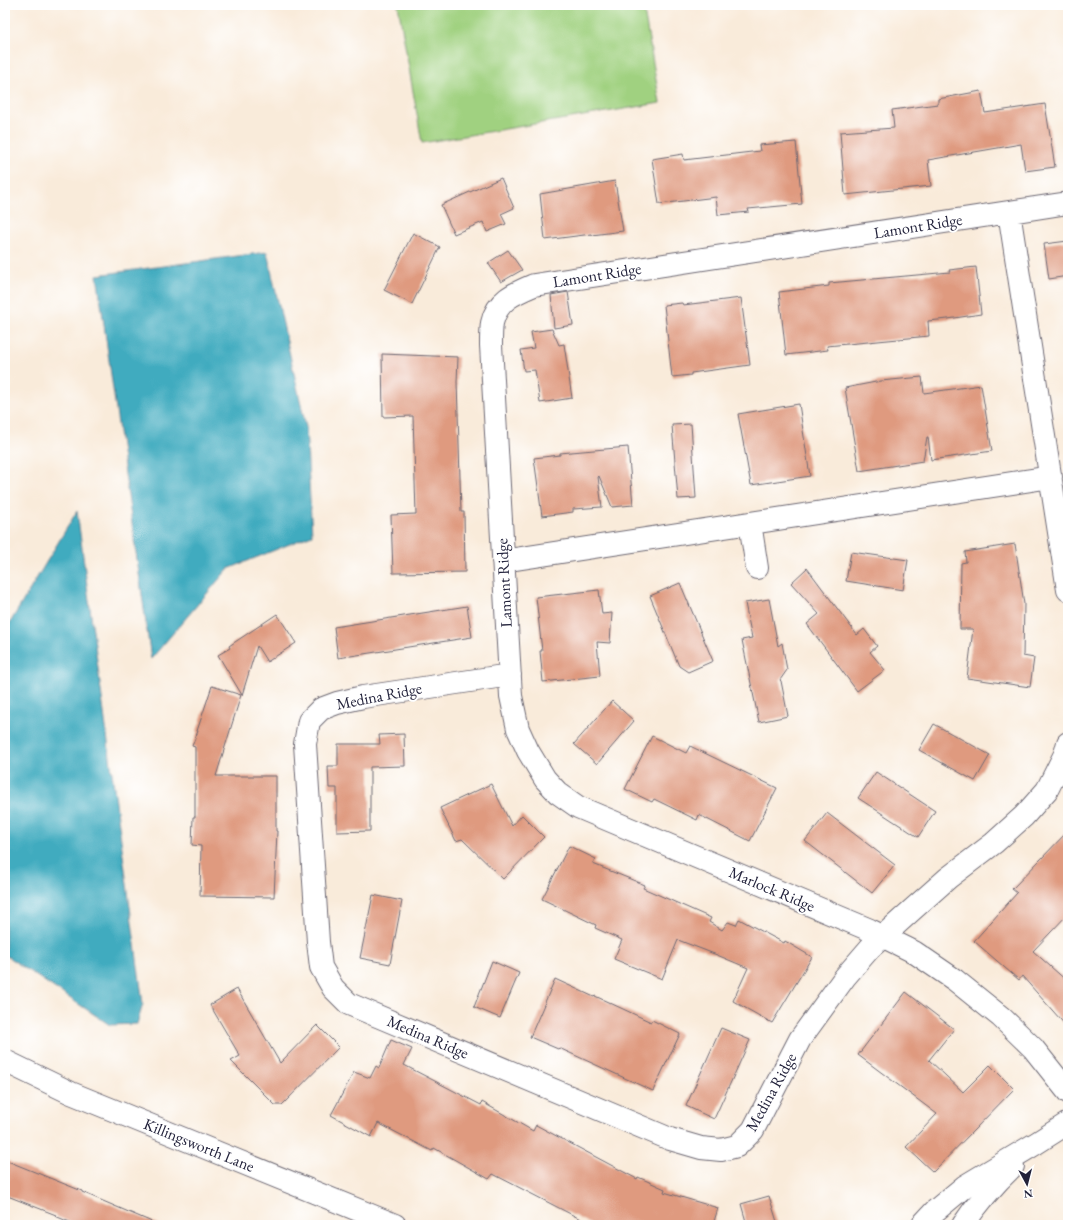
<svg xmlns="http://www.w3.org/2000/svg" width="1073" height="1230" viewBox="0 0 1073 1230" font-family="'EB Garamond',serif">
<style>
.green{fill:#a0d180;stroke:#617a5e}
.water{fill:#40abbf;stroke:#31667d}
.building{fill:#df9a7f}
.lines{fill:none;stroke-linecap:round;stroke-linejoin:round}
.minor-casing{stroke:#6d6873;stroke-width:24}
.tertiary-casing{stroke:#6d6873;stroke-width:24}
.minor{stroke:#fff;stroke-width:22}
.tertiary{stroke:#fff;stroke-width:22}
.labels{text-anchor:middle;dominant-baseline:central;stroke-width:4;stroke-linejoin:round;paint-order:stroke}
.street-label{font-size:16px;fill:#22223b;stroke:#fff}
</style>
<rect width="100%" height="100%" fill="#fff"/>
<filter id="ink" filterUnits="userSpaceOnUse"><feTurbulence type="fractalNoise" baseFrequency=".025" numOctaves="2"/><feDisplacementMap in="SourceGraphic" scale="8" xChannelSelector="R" yChannelSelector="G"/><feConvolveMatrix kernelMatrix="1 2 1 2 8 2 1 2 1" color-interpolation-filters="sRGB"/></filter>
<filter id="wash" filterUnits="userSpaceOnUse"><feTurbulence type="fractalNoise" baseFrequency=".012" numOctaves="4" result="noise"/><feDisplacementMap in="SourceGraphic" scale="16" xChannelSelector="R" yChannelSelector="G"/><feGaussianBlur stdDeviation="0.9" result="paint"/><feColorMatrix in="noise" values="0 0 0 0 0 0 0 0 0 0 0 0 0 0 0 0 0 1.4 0 .05"/><feComposite in="paint" operator="in"/></filter>
<g filter="url(#wash)">
<rect width="100%" height="100%" fill="#f9ebda"/>
<!-- green -->
<path class="green" d="M 398,5 L 643,5 L 660,103 L 422,143 Z"/>
<!-- water -->
<path class="water" d="M 267,252 L 306,427 L 312,535 L 228,569 L 151,659 L 97,275 Z
M 77,511 L 143,1004 L 137,1024 L 110,1025 L 5,955 L 5,631 Z"/>
<g id="blocks">
<!-- building -->
<path class="building" d="M 981,91 L 985,113 L 1045,104 L 1055,167 L 1025,171 L 1021,144 L 928,160 L 931,186 L 845,195 L 840,132 L 894,128 L 892,110 L 938,104 L 938,99 Z
M 796,142 L 802,204 L 748,209 L 749,212 L 718,215 L 716,197 L 659,204 L 652,159 L 683,154 L 684,160 L 760,151 L 759,145 Z
M 501,178 L 514,208 L 501,214 L 506,224 L 487,232 L 483,222 L 454,234 L 441,205 Z
M 615,181 L 623,231 L 592,235 L 592,234 L 545,240 L 540,194 Z
M 413,233 L 440,247 L 412,304 L 384,290 Z
M 1068,241 L 1068,276 L 1049,279 L 1044,244 Z
M 508,250 L 522,270 L 501,282 L 488,263 Z
M 976,267 L 981,314 L 948,319 L 928,321 L 929,336 L 827,346 L 828,350 L 786,355 L 779,292 L 829,286 L 829,283 L 950,272 L 949,270 Z
M 568,292 L 573,325 L 554,328 L 551,295 Z
M 741,298 L 750,365 L 691,373 L 691,375 L 672,377 L 664,305 L 682,303 L 683,305 Z
M 552,329 L 559,345 L 564,344 L 572,398 L 540,403 L 535,370 L 524,371 L 521,350 L 534,348 L 531,332 Z
M 382,354 L 458,357 L 457,382 L 459,445 L 461,512 L 464,512 L 465,572 L 393,573 L 391,515 L 416,514 L 413,416 L 383,417 Z
M 922,377 L 924,393 L 981,385 L 992,451 L 931,460 L 928,437 L 927,437 L 923,461 L 859,471 L 845,388 L 881,381 Z
M 799,404 L 810,476 L 751,485 L 738,414 Z
M 691,424 L 696,498 L 678,499 L 672,425 Z
M 628,447 L 633,505 L 612,507 L 599,476 L 598,477 L 602,507 L 573,509 L 573,512 L 542,516 L 534,458 L 560,455 L 560,453 Z
M 1015,544 L 1024,604 L 1023,656 L 1034,658 L 1030,687 L 967,678 L 973,629 L 960,629 L 961,563 L 966,562 L 965,552 Z
M 851,552 L 908,560 L 903,590 L 846,581 Z
M 807,568 L 857,635 L 864,629 L 877,646 L 870,652 L 885,670 L 857,691 L 807,624 L 819,614 L 791,583 Z
M 680,583 L 713,661 L 688,672 L 679,666 L 650,596 Z
M 599,590 L 602,614 L 612,613 L 610,643 L 597,642 L 600,676 L 543,682 L 540,651 L 542,651 L 536,597 Z
M 769,599 L 778,646 L 782,643 L 787,670 L 780,680 L 781,681 L 788,716 L 759,722 L 742,640 L 752,638 L 745,603 Z
M 467,606 L 472,637 L 338,658 L 334,627 Z
M 277,614 L 296,643 L 267,662 L 257,646 L 242,695 L 218,655 L 230,648 L 229,646 Z
M 212,686 L 241,695 L 216,776 L 276,776 L 276,831 L 277,831 L 274,897 L 200,896 L 201,846 L 192,845 L 193,817 L 195,817 L 195,747 L 192,746 L 198,731 L 197,731 Z
M 612,701 L 634,721 L 597,764 L 574,744 Z
M 934,724 L 990,755 L 975,781 L 919,750 Z
M 404,734 L 405,766 L 370,767 L 370,831 L 337,832 L 337,788 L 329,788 L 328,766 L 338,766 L 338,744 L 380,744 L 379,735 Z
M 652,736 L 686,753 L 690,746 L 777,788 L 750,841 L 699,815 L 697,820 L 654,799 L 652,802 L 625,789 Z
M 876,772 L 935,811 L 918,837 L 858,798 Z
M 491,784 L 512,826 L 522,815 L 544,837 L 503,879 L 462,839 L 456,841 L 440,808 Z
M 827,813 L 895,865 L 872,893 L 805,841 Z
M 1068,831 L 1068,914 L 1033,951 L 1068,982 L 1068,1028 L 1022,976 L 1019,980 L 974,941 L 1017,893 L 1012,889 Z
M 569,846 L 596,859 L 593,864 L 645,885 L 643,888 L 711,918 L 709,922 L 722,930 L 728,922 L 736,925 L 739,919 L 784,943 L 785,941 L 812,957 L 772,1023 L 733,1001 L 748,968 L 717,955 L 678,940 L 662,979 L 614,959 L 622,940 L 595,928 L 596,925 L 542,899 Z
M 373,895 L 402,901 L 390,964 L 360,958 Z
M 492,961 L 519,973 L 500,1018 L 474,1007 Z
M 555,979 L 594,997 L 595,996 L 651,1022 L 652,1020 L 680,1034 L 653,1091 L 559,1048 L 558,1049 L 530,1037 Z
M 237,989 L 280,1063 L 317,1025 L 339,1047 L 282,1105 L 275,1105 L 231,1061 L 240,1056 L 210,1005 Z
M 906,992 L 954,1029 L 929,1060 L 963,1092 L 990,1065 L 1014,1089 L 933,1172 L 906,1147 L 937,1114 L 858,1055 Z
M 721,1028 L 750,1040 L 714,1119 L 686,1106 Z
M 391,1040 L 412,1049 L 404,1065 L 481,1105 L 482,1102 L 533,1131 L 536,1125 L 637,1179 L 638,1177 L 665,1189 L 664,1192 L 718,1208 L 713,1225 L 592,1225 L 493,1174 L 489,1179 L 434,1148 L 432,1151 L 378,1123 L 371,1137 L 331,1115 L 354,1072 L 370,1078 L 376,1066 L 379,1068 Z
M 5,1160 L 82,1191 L 82,1192 L 159,1225 L 77,1225 L 55,1216 L 56,1215 L 5,1195 Z
M 769,1196 L 778,1225 L 747,1225 L 741,1204 Z"/>
</g>
</g>
<g filter="url(#ink)">
<use href="#blocks" fill-opacity="0" stroke="#6d6873" stroke-width="1"/>
<g class="lines">
<!-- minor casing -->
<g class="minor-casing">
<path id="minor" d="M 1068,203 L 534,285 C 515,293 497,300 492,323 C 491,330 491,338 491,345 L 511,696 L 518,729 L 528,751 L 545,779 L 558,793 L 578,807 L 870,930 L 914,952 L 955,980 L 1001,1017 L 1033,1048 L 1068,1092
M 1009,212 L 1068,590
M 750,523 L 757,568
M 503,561 L 1051,477
M 510,675 L 363,697 L 337,703 L 321,709 L 309,721 L 305,744 L 318,942 L 321,967 L 333,988 L 349,1004 L 670,1139 L 701,1148 L 721,1150 L 737,1146 L 753,1130 L 800,1039 L 845,977 L 870,948 L 912,910 L 948,878 L 994,843 L 1024,816 L 1047,790 L 1065,754 L 1068,743
M 922,1225 L 935,1211 L 965,1186 L 1035,1144 L 1068,1123
M 963,1225 C 977,1204 994,1184 1013,1166"/>
</g>
<!-- tertiary casing -->
<g class="tertiary-casing">
<path id="tertiary" d="M 5,1061 L 71,1093 L 395,1225"/>
</g>
<!-- minor -->
<use href="#minor" class="minor"/>
<!-- tertiary -->
<use href="#tertiary" class="tertiary"/>
</g>
</g>
<g class="labels">
<!-- street labels -->
<g class="street-label">
<text transform="translate(918 226) rotate(-9)">Lamont Ridge</text>
<text transform="translate(597 275) rotate(-9)">Lamont Ridge</text>
<text transform="translate(504 583) rotate(-93)">Lamont Ridge</text>
<text transform="translate(379 696) rotate(-11)">Medina Ridge</text>
<text transform="translate(772 889) rotate(23)">Marlock Ridge</text>
<text transform="translate(428 1037) rotate(23)">Medina Ridge</text>
<text transform="translate(771 1092) rotate(-61)">Medina Ridge</text>
<text transform="translate(199 1145) rotate(22)">Killingsworth Lane</text>
</g>
</g>
<!-- margin -->
<rect width="1073" height="1230" fill="none" stroke="#fff" stroke-width="20"/>
<!-- north arrow -->
<g transform="translate(1027 1184) rotate(173)" stroke="#ffffff" stroke-width="3" paint-order="stroke">
<path d="M0-3L7 15L0 10L-7 15Z" fill="#22223b"/>
<text y="-6" font-size="11" font-weight="bold" text-anchor="middle" fill="#22223b">N</text>
</g>
</svg>
